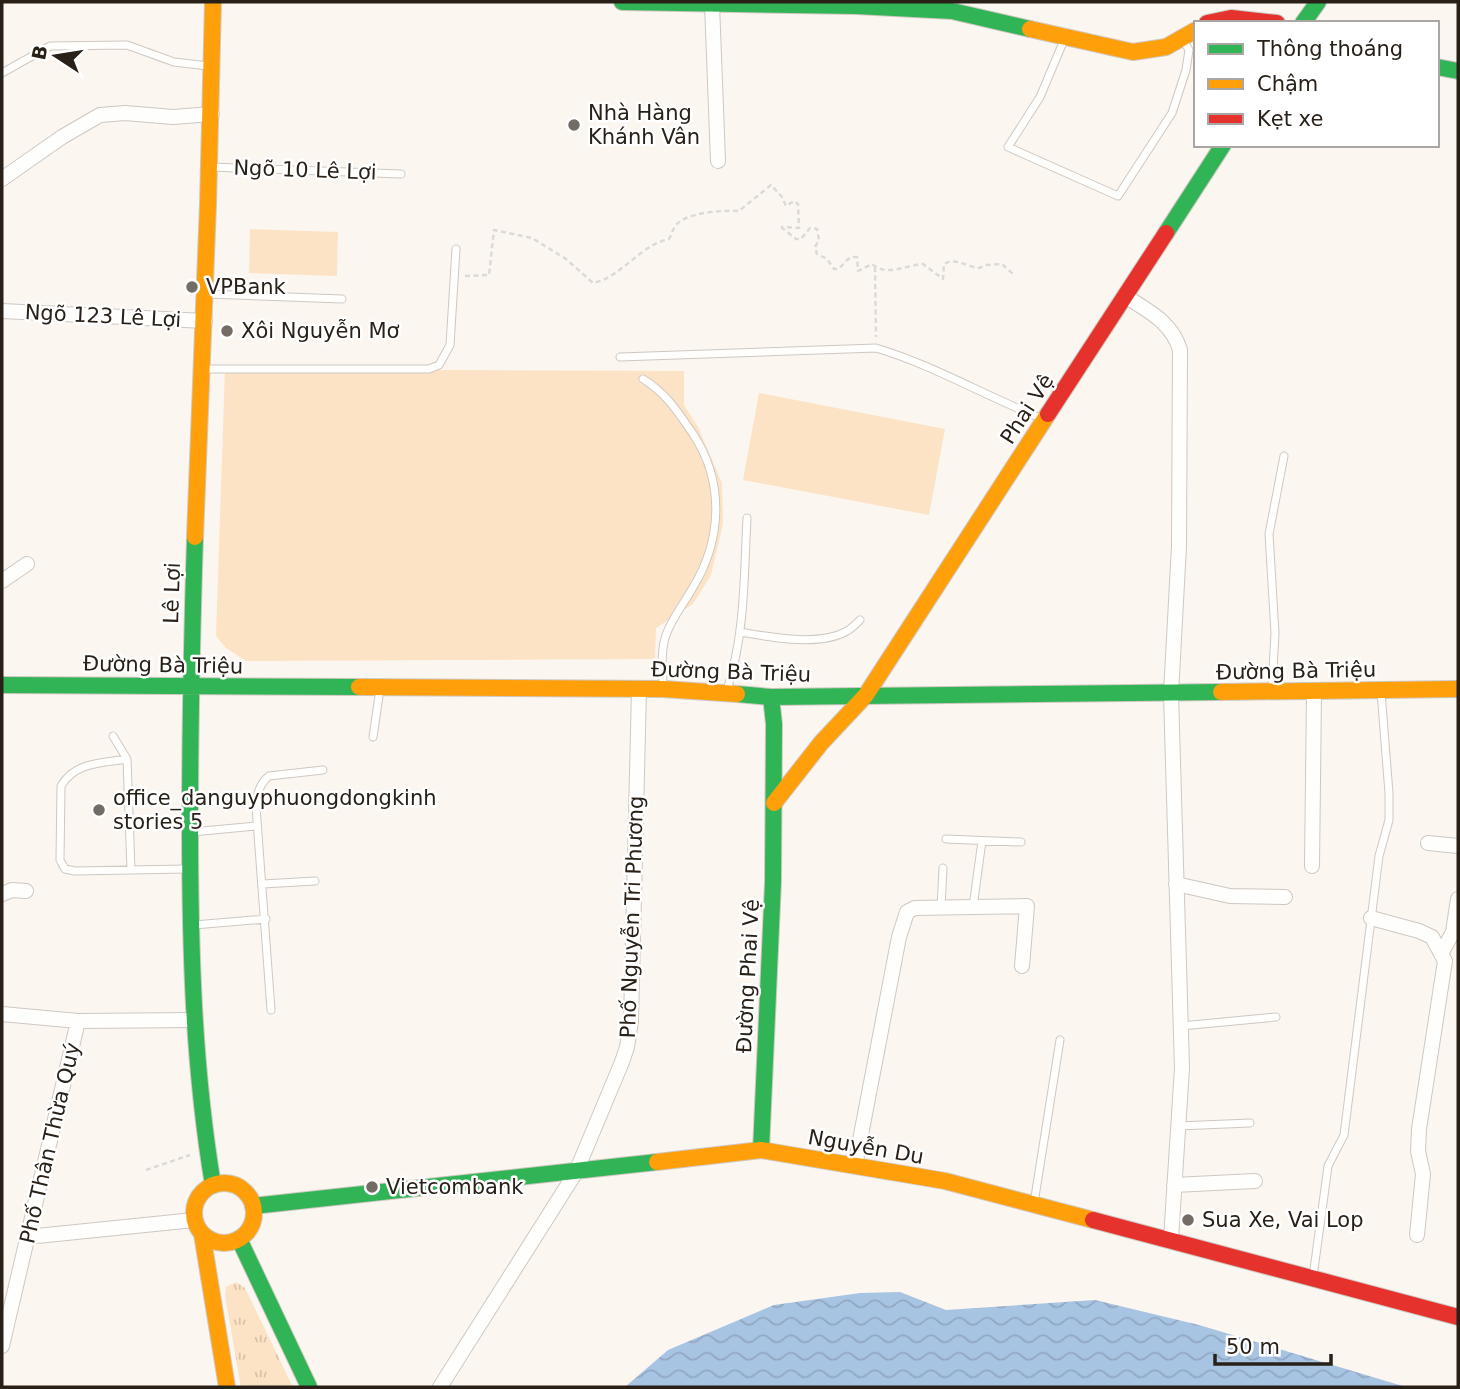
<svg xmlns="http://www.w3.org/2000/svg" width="1460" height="1389" viewBox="0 0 1460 1389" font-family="'DejaVu Sans',sans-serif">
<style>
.park{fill:url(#park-tufts)}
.pitch{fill:#fde3c5}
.water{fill:url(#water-waves)}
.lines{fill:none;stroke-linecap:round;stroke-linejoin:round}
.lane-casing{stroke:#cfc8c1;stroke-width:9}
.street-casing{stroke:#cfc8c1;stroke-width:16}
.fast-casing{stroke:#cfc8c1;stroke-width:18}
.slow-casing{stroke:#cfc8c1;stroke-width:18}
.jam-casing{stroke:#cfc8c1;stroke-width:18}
.path{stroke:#dcdad7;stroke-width:2.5;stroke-dasharray:5 3.5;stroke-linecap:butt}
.lane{stroke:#fefefd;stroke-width:7}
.street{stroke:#fefefd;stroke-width:14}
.fast{stroke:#30b455;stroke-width:16}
.slow{stroke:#ff9f0a;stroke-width:16}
.jam{stroke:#e5322d;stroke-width:16}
.poi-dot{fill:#726c64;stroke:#fff;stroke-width:2.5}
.labels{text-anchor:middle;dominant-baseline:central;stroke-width:5;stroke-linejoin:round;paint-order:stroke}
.poi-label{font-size:21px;fill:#292118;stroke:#fff;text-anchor:start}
.street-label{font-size:21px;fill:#292118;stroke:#fff}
</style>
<defs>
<pattern id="park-tufts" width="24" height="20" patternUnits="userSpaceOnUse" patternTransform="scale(1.75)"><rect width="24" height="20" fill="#fde3c5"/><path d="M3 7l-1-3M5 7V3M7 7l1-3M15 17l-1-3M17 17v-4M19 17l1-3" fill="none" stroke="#d9c2a8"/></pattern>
<pattern id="water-waves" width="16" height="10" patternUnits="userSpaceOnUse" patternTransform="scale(1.75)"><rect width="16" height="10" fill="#a8c4e3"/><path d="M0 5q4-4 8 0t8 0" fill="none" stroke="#91a8c2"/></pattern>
</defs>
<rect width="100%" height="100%" fill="#fbf6f0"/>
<!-- park -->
<path class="park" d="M 236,1282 L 245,1288 L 293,1387 L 241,1387 L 225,1296 L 226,1287 Z"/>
<!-- pitch -->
<path class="pitch" d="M 250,229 L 338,232 L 337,276 L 249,273 Z
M 225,369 L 684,371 L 684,405 L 698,427 L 722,483 L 723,524 L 711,575 L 693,604 L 656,628 L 655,659 L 246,661 L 226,648 L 216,636 Z
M 759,393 L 945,429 L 929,515 L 743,480 Z"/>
<!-- water -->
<path class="water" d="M 900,1292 L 946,1310 L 1095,1300 L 1199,1325 L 1406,1387 L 625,1387 L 668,1350 L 774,1305 L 860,1293 Z"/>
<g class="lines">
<!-- lane casing -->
<g class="lane-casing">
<path id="lane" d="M 1064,40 L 1040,97 L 1008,147 L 1118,196 L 1172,113 L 1186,70 L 1189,50 L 1183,40
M 2,73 L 50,46 L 127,45 L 174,62 L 208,66
M 211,167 L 401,174
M 206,294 L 342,299
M 620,357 L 876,348 C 933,365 985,396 1041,418
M 204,369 L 429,369 L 439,365 L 450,345 L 456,249
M 643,379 C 666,393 678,412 693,434 C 725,482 722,541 692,589 C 683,605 672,618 666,635 C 660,652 663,671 663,688
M 740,632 C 770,637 819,647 847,631 C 851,629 856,624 860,620
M 1272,688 L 1275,633 L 1269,534 L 1284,456
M 727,690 C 745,635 744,576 747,518
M 113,736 L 127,759 L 131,870
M 373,737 L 380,689
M 127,759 C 102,763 75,762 61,786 L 60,860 L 65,869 L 75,871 L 186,869
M 192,832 L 257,826
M 946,839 L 1021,842
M 263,884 L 315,881
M 941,907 L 943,868
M 973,907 L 982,841
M 194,925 L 266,919
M 271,1010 L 256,807 C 257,795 259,784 269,776 L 323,770
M 1181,1026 L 1276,1017
M 1178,1126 L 1250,1123
M 1034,1203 L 1060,1040
M 1313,1277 L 1328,1166 L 1344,1135 L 1379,856 L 1389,820 L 1389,793 L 1381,692"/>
</g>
<!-- street casing -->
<g class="street-casing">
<path id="street" d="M 712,4 L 718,161
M 2,179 L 62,137 L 100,115 L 125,113 L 173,117 L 212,114
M 1125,296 C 1148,311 1172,322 1180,350 L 1179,546 L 1171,694 L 1182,1068 L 1171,1239
M 2,311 L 205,321
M 2,581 L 27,564
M 1428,843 L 1458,846
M 1312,866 L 1314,692
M 1176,884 L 1230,896 L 1285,897
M 2,894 L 12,890 L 26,891
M 1371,918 L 1419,931 L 1432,937 L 1445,961 L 1419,1129 L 1418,1151 L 1423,1174 L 1417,1235
M 1441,954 L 1453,932 L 1458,899
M 2,1014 L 78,1021 L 194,1020
M 855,1166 L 899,937 L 907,912 L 915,908 L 1027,906 L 1022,966
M 1174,1185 L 1255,1181
M 27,1237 L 194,1220
M 2,1346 L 78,1021
M 440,1387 L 576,1172 L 622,1062 L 627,1047 L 631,1021 L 639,690"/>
</g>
<!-- fast casing -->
<g class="fast-casing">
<path id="fast" d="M 622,2 L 856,6 L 952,11 L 1030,29
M 1303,23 L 1318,2
M 1437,67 L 1458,71
M 1166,233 L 1223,145
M 195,537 C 192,633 190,729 190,824 C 190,946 193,1065 213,1185
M 2,685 L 359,687
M 737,694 L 771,697 L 1221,692
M 761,1150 L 773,882 L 774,724 L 771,697
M 253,1206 L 657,1162
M 239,1239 L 309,1387"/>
</g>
<!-- slow casing -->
<g class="slow-casing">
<path id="slow" d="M 1030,29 L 1133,52 L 1166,47 L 1196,30
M 195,537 L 208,204 L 213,2
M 359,687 L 663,689 L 737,694
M 1221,692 L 1458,689
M 774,803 L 821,743 L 866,695 L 1048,414
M 657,1162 L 761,1150 L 945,1181 L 1093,1220
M194 1213a30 30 0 1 1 60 0a30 30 0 1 1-60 0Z
M 202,1234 L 227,1387"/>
</g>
<!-- jam casing -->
<g class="jam-casing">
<path id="jam" d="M 1207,23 L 1231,18 L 1277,23
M 1048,414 L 1166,233
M 1093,1220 L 1458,1317"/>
</g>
<!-- path -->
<path class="path" d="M 781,227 L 796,239 L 801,239 L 810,228 L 817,229 L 819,240 L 815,247 L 817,254 L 827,259 L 834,269 L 838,269 C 845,264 847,256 857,257 L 858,271 L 872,264 C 887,277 906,265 923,264 L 943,279 L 944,264 C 956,257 967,267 979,268 L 987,265 L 1002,264 L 1013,274
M 875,267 L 876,337
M 465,276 L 489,275 L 494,230 L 532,238 L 566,259 L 593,283 C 622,277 640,245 669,239 C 672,235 673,227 677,224 C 688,212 725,210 739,211 L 771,185 L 782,197 L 786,206 L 794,201 L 798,204 L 799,228 L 781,227
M 146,1170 L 190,1155"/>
<!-- lane -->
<use href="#lane" class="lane"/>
<!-- street -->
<use href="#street" class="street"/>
<!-- fast -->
<use href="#fast" class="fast"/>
<!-- slow -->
<use href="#slow" class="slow"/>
<!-- jam -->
<use href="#jam" class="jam"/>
</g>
<!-- markers -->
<g class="poi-dot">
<circle cx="574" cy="125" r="7"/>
<circle cx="192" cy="287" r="7"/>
<circle cx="227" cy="331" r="7"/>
<circle cx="99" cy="810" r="7"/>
<circle cx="372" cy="1187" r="7"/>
<circle cx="1188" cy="1220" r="7"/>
</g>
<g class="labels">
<!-- poi labels -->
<g class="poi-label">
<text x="588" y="113">Nhà Hàng<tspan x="588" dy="24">Khánh Vân</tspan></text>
<text x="206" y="287">VPBank</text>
<text x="241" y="331">Xôi Nguyễn Mơ</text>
<text x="113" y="798">office_danguyphuongdongkinh<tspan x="113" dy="24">stories 5</tspan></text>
<text x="386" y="1187">Vietcombank</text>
<text x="1202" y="1220">Sua Xe, Vai Lop</text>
</g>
<!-- street labels -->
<g class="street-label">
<text transform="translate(305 170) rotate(2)">Ngõ 10 Lê Lợi</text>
<text transform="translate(103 316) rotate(3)">Ngõ 123 Lê Lợi</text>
<text transform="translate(1027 409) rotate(-57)">Phai Vệ</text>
<text transform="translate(172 593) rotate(-88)">Lê Lợi</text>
<text transform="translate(163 665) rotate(1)">Đường Bà Triệu</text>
<text transform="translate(1296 671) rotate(-1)">Đường Bà Triệu</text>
<text transform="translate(731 672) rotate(2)">Đường Bà Triệu</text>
<text transform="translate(632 917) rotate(-88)">Phố Nguyễn Tri Phương</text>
<text transform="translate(748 976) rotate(-87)">Đường Phai Vệ</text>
<text transform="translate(50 1143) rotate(-77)">Phố Thân Thừa Quý</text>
<text transform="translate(866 1147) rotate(10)">Nguyễn Du</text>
</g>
</g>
<!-- border -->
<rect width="1460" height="1389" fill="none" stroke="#292118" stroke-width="7"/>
<!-- legend -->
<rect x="1194" y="21" width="245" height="126" fill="#ffffff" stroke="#a9a6a3" stroke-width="2"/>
<rect x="1208" y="44" width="35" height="10" fill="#30b455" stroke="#a9a6a3" stroke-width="2"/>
<text x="1257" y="56" font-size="21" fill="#292118">Thông thoáng</text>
<rect x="1208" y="79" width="35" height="10" fill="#ff9f0a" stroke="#a9a6a3" stroke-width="2"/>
<text x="1257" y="91" font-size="21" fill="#292118">Chậm</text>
<rect x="1208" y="114" width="35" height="10" fill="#e5322d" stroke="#a9a6a3" stroke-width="2"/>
<text x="1257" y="126" font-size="21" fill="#292118">Kẹt xe</text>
<!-- north arrow -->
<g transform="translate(56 56) rotate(282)" stroke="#ffffff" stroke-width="5" paint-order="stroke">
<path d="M0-5L12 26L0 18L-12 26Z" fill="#292118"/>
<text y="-10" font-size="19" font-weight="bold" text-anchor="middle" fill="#292118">B</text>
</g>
<!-- scale -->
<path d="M1215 1354v10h116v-10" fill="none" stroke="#292118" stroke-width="3.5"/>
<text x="1226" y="1354" font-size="21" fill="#292118" stroke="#ffffff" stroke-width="5" paint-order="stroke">50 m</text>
</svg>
